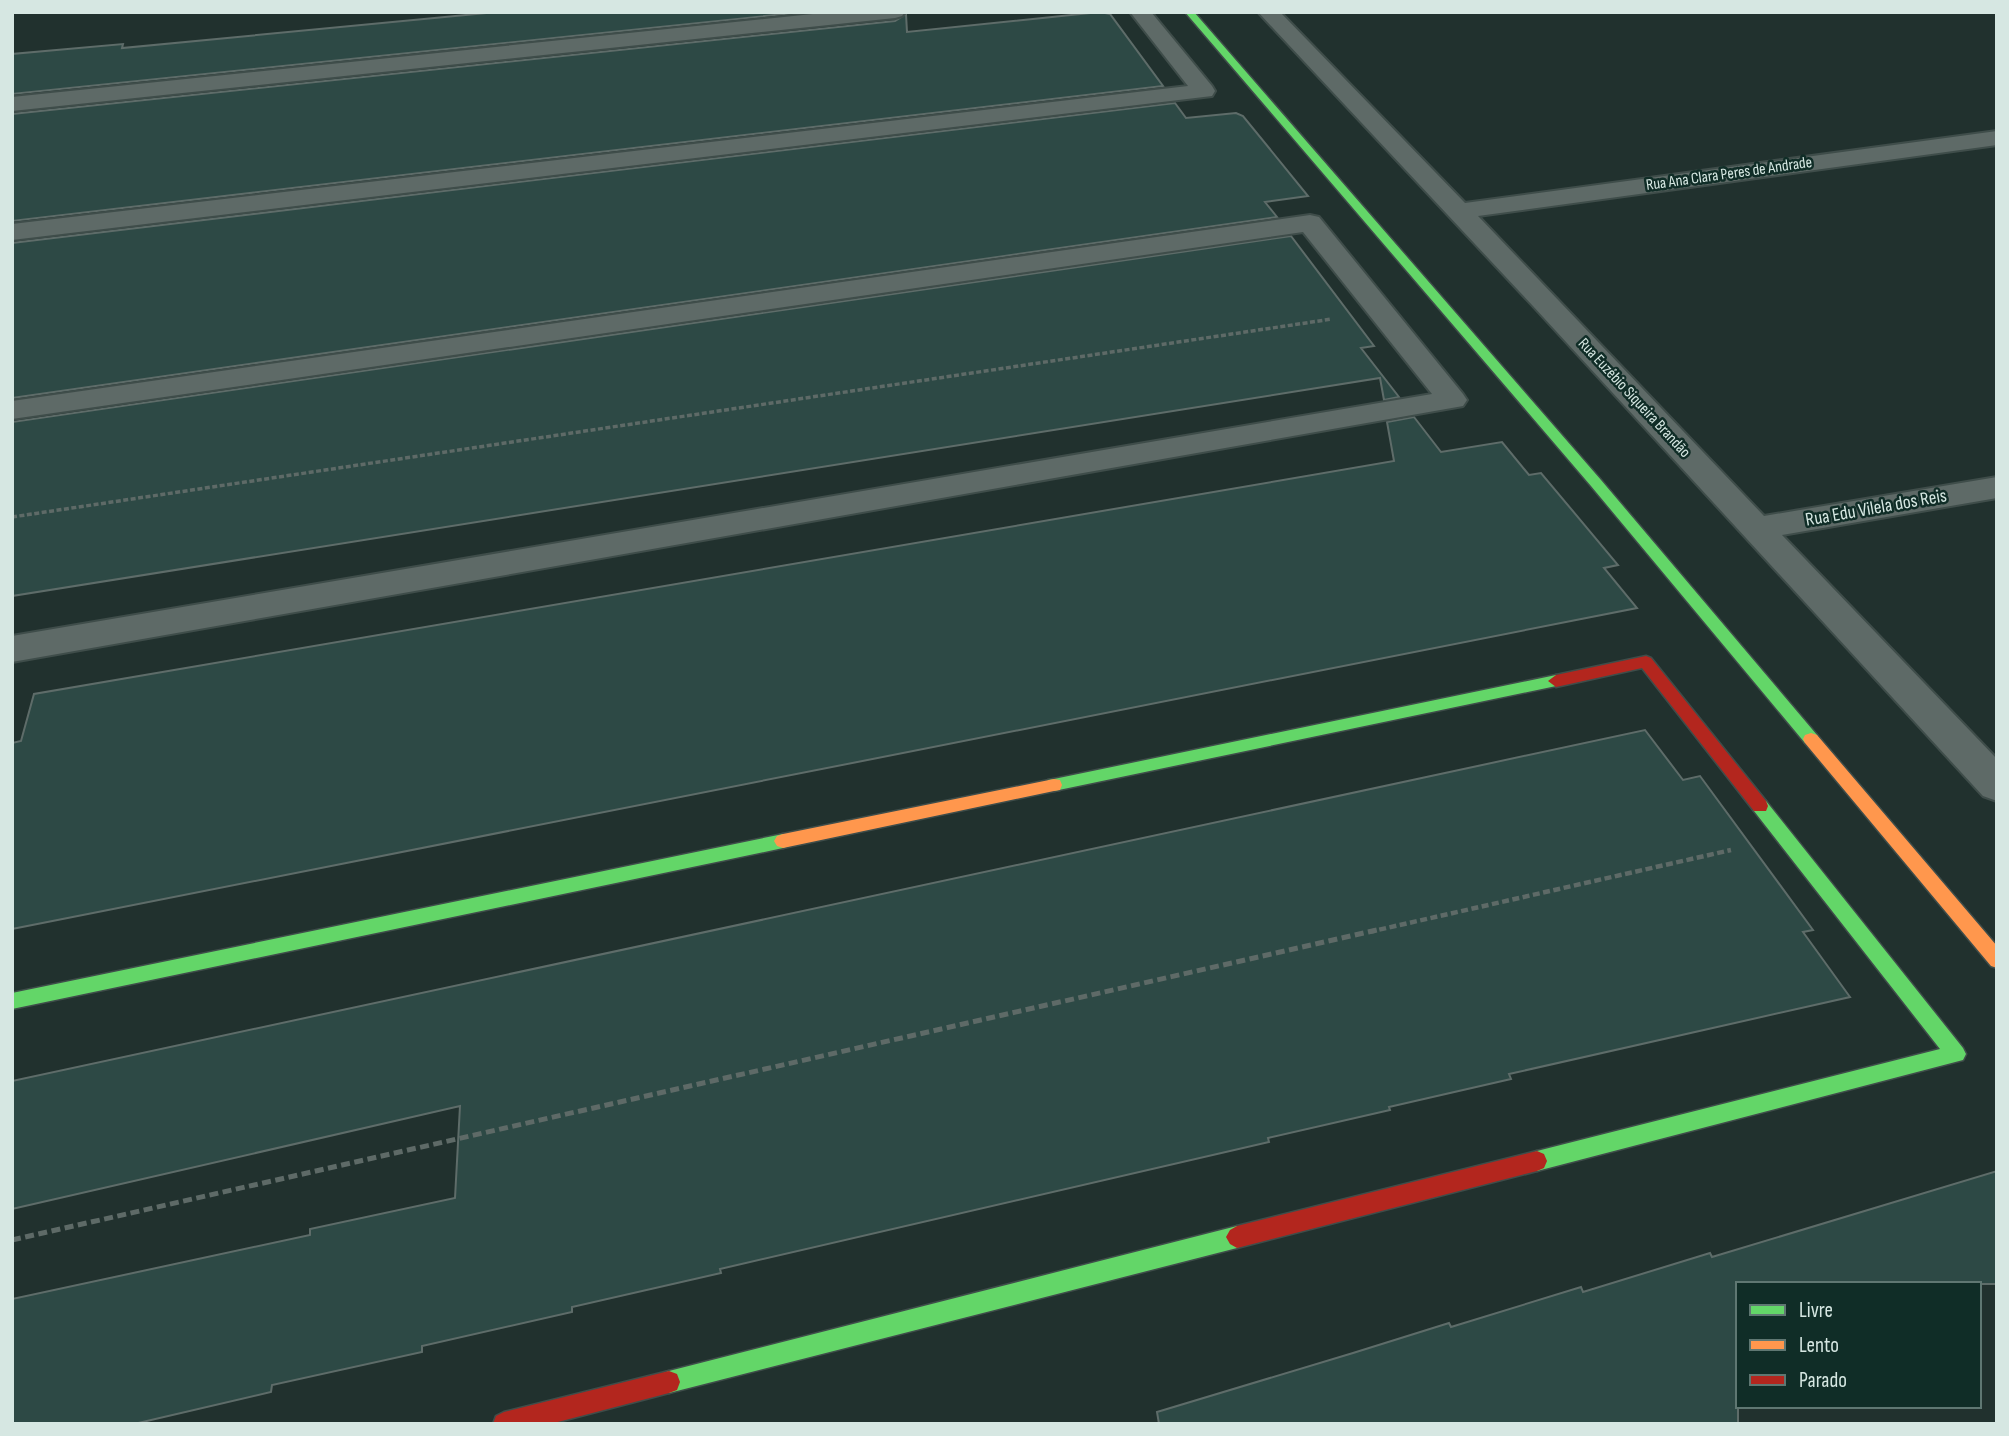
<svg xmlns="http://www.w3.org/2000/svg" width="2009" height="1436" viewBox="0 0 2009 1436" font-family="'Sofia Sans Condensed',sans-serif">
<style>
.building{fill:#2d4945;stroke:#5e6c69;stroke-width:2}
.lines{fill:none;stroke-linecap:round;stroke-linejoin:round}
.street-casing{stroke:#3f4d4a;stroke-width:4}
.fast-casing{stroke:#3f4d4a;stroke-width:3}
.slow-casing{stroke:#3f4d4a;stroke-width:3}
.jam-casing{stroke:#3f4d4a;stroke-width:3}
.path-far2{stroke:#5e6a67;stroke-width:3.5;stroke-dasharray:5 2.5;stroke-linecap:butt}
.path-far1{stroke:#5e6a67;stroke-width:4.5;stroke-dasharray:7 3.5;stroke-linecap:butt}
.path{stroke:#5e6a67;stroke-width:5;stroke-dasharray:9 4.5;stroke-linecap:butt}
.street{fill:#5e6a67;fill-rule:evenodd}
.fast{fill:#63d668;fill-rule:evenodd}
.slow{fill:#ff974d;fill-rule:evenodd}
.jam{fill:#b3261e;fill-rule:evenodd}
.labels{text-anchor:middle;dominant-baseline:central;stroke-width:5;stroke-linejoin:round;paint-order:stroke}
.far-street-label{font-size:16px;fill:#d6e7e2;stroke:#102d27}
.street-label{font-size:19px;fill:#d6e7e2;stroke:#102d27}
</style>
<rect width="100%" height="100%" fill="#21312e"/>
<!-- building -->
<path class="building" d="M 497,12 L 804,12 L 12,94 L 12,54 L 123,44 L 122,48 Z
M 1100,12 L 1110,14 L 1163,86 L 12,221 L 12,114 L 895,21 L 906,14 L 907,32 Z
M 1175,103 L 1186,118 L 1236,113 L 1243,116 L 1308,196 L 1265,202 L 1277,217 L 12,398 L 12,243 Z
M 1291,236 L 1374,346 L 1361,348 L 1399,397 L 1384,400 L 1380,378 L 12,596 L 12,422 Z
M 1414,417 L 1441,452 L 1502,442 L 1529,475 L 1541,473 L 1618,565 L 1604,568 L 1637,608 L 12,929 L 12,743 L 21,741 L 34,694 L 1394,461 L 1387,422 Z
M 1645,730 L 1683,780 L 1700,776 L 1813,930 L 1803,932 L 1850,997 L 1509,1074 L 1511,1079 L 1389,1107 L 1390,1110 L 1268,1138 L 1269,1142 L 720,1269 L 721,1273 L 572,1307 L 572,1312 L 422,1346 L 422,1352 L 272,1385 L 271,1392 L 134,1424 L 12,1424 L 12,1299 L 310,1235 L 310,1229 L 455,1198 L 460,1106 L 12,1209 L 12,1081 Z
M 1997,1171 L 1997,1284 L 1738,1284 L 1738,1424 L 1159,1424 L 1157,1412 L 1353,1353 L 1449,1323 L 1451,1327 L 1581,1287 L 1583,1292 L 1710,1253 L 1712,1257 Z"/>
<g class="lines">
<!-- street casing -->
<g class="street-casing">
<path id="street" d="M 832,12 L 905,12 L 902,16 L 895,18 L 12,111 L 12,97 Z
M 1130,12 L 1151,12 L 1212,86 L 1215,91 L 1212,96 L 12,240 L 12,224 L 1188,86 Z
M 1258,12 L 1280,12 L 1465,203 L 1997,131 L 1997,145 L 1478,216 L 1764,516 L 1997,477 L 1997,498 L 1782,535 L 1997,759 L 1997,801 L 1983,796 L 1533,306 Z
M 1310,215 L 1319,217 L 1463,394 L 1467,400 L 1463,406 L 12,662 L 12,636 L 1432,394 L 1303,232 L 12,419 L 12,401 Z"/>
</g>
<!-- fast casing -->
<g class="fast-casing">
<path id="fast" d="M 1185,12 L 1194,12 L 1601,480 L 1817,735 L 1819,739 L 1817,743 L 1805,743 L 1591,486 Z
M 1556,675 L 1564,681 L 1561,685 L 1054,791 L 1048,790 L 1046,785 L 1048,780 L 1054,779 Z
M 1760,799 L 1766,801 L 1963,1048 L 1966,1054 L 1963,1060 L 1537,1171 L 1530,1168 L 1527,1161 L 1530,1154 L 1537,1151 L 1940,1049 L 1754,811 L 1752,806 L 1754,801 Z
M 783,834 L 789,836 L 792,841 L 789,846 L 783,848 L 12,1009 L 12,993 Z
M 1237,1226 L 1244,1230 L 1248,1237 L 1244,1244 L 1237,1248 L 669,1393 L 661,1390 L 658,1382 L 661,1374 L 669,1371 Z"/>
</g>
<!-- slow casing -->
<g class="slow-casing">
<path id="slow" d="M 1811,733 L 1817,735 L 1997,946 L 1997,968 L 1991,966 L 1805,743 L 1803,739 L 1805,735 Z
M 1054,779 L 1060,780 L 1062,785 L 1060,790 L 1054,791 L 783,848 L 777,846 L 774,841 L 777,836 L 783,834 Z"/>
</g>
<!-- jam casing -->
<g class="jam-casing">
<path id="jam" d="M 1646,656 L 1651,658 L 1766,801 L 1768,806 L 1766,811 L 1754,811 L 1642,668 L 1556,687 L 1548,681 L 1556,675 Z
M 1537,1151 L 1544,1154 L 1547,1161 L 1544,1168 L 1537,1171 L 1237,1248 L 1230,1244 L 1226,1237 L 1230,1230 L 1237,1226 Z
M 669,1371 L 677,1374 L 680,1382 L 677,1390 L 669,1393 L 550,1424 L 493,1424 L 496,1416 L 504,1412 Z"/>
</g>
<!-- path-far2 -->
<path class="path-far2" d="M 12,517 L 1332,319"/>
<!-- path-far1 -->
<path class="path-far1" d="M 1369,932 L 1731,850"/>
<!-- path -->
<path class="path" d="M 12,1240 L 1377,930"/>
<!-- street -->
<use href="#street" class="street"/>
<!-- fast -->
<use href="#fast" class="fast"/>
<!-- slow -->
<use href="#slow" class="slow"/>
<!-- jam -->
<use href="#jam" class="jam"/>
</g>
<g class="labels">
<!-- far-street labels -->
<g class="far-street-label">
<text transform="translate(1729 174) rotate(-8)">Rua Ana Clara Peres de Andrade</text>
<text transform="translate(1634 398) rotate(47)">Rua Euzébio Siqueira Brandão</text>
</g>
<!-- street labels -->
<g class="street-label">
<text transform="translate(1876 508) rotate(-10)">Rua Edu Vilela dos Reis</text>
</g>
</g>
<!-- border -->
<rect width="2009" height="1436" fill="none" stroke="#d6e7e2" stroke-width="28"/>
<!-- legend -->
<rect x="1736" y="1282" width="245" height="126" fill="#102d27" stroke="#5f7772" stroke-width="2"/>
<rect x="1750" y="1305" width="35" height="10" fill="#63d668" stroke="#5f7772" stroke-width="2"/>
<text x="1799" y="1317" font-size="21" fill="#d6e7e2">Livre</text>
<rect x="1750" y="1340" width="35" height="10" fill="#ff974d" stroke="#5f7772" stroke-width="2"/>
<text x="1799" y="1352" font-size="21" fill="#d6e7e2">Lento</text>
<rect x="1750" y="1375" width="35" height="10" fill="#b3261e" stroke="#5f7772" stroke-width="2"/>
<text x="1799" y="1387" font-size="21" fill="#d6e7e2">Parado</text>
</svg>
